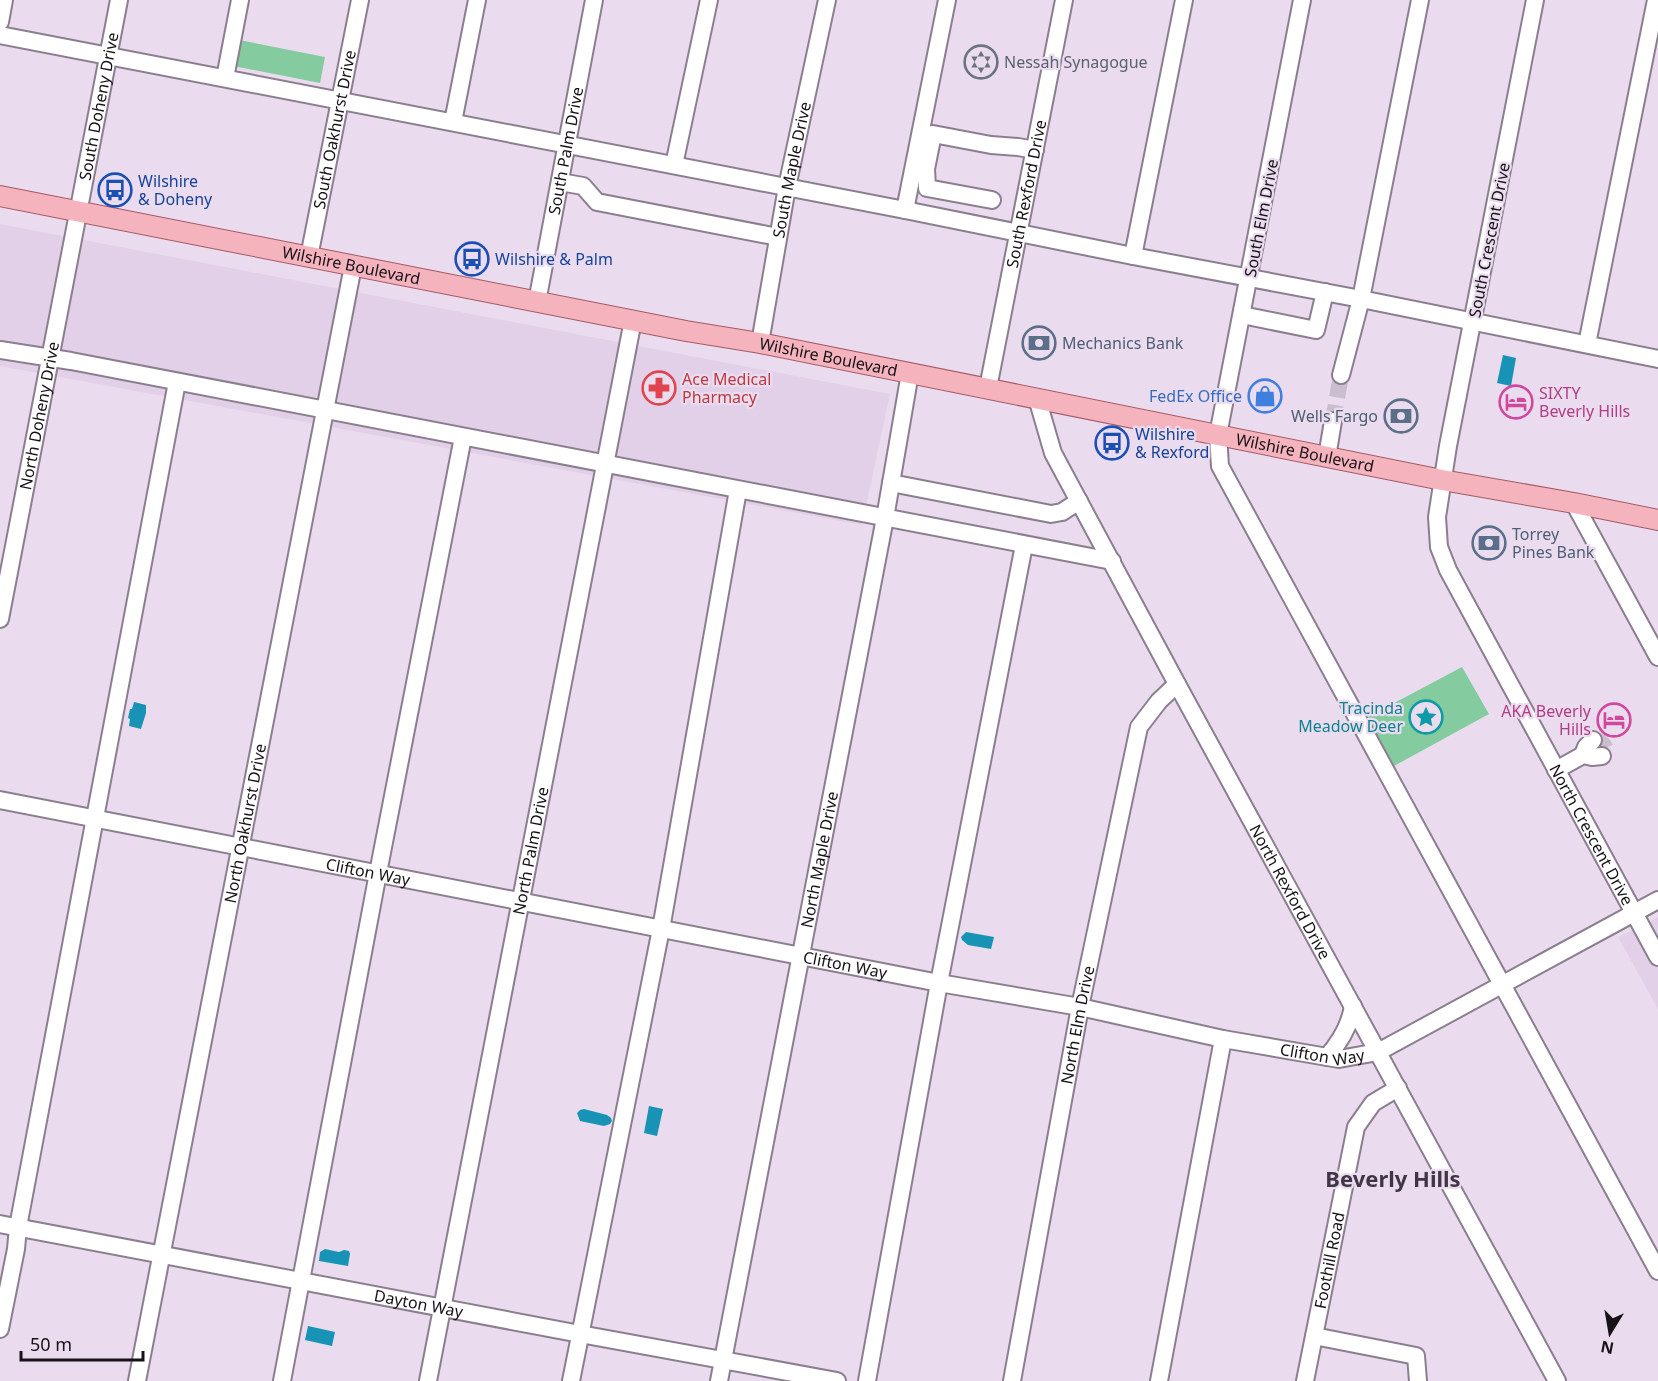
<svg xmlns="http://www.w3.org/2000/svg" width="1658" height="1381" viewBox="0 0 1658 1381" font-family="'Noto Sans',sans-serif">
<style>
.built{fill:#e2d0e8}
.green{fill:#84cc9f}
.water{fill:#1693b5}
.lines{fill:none;stroke-linecap:round;stroke-linejoin:round}
.minor-tunnel{stroke:#cabece;stroke-width:16;stroke-dasharray:16 8;stroke-linecap:butt}
.minor-casing{stroke:#8b7f8f;stroke-width:20}
.major-casing{stroke:#a35a67;stroke-width:22}
.minor{stroke:#fff;stroke-width:16}
.major{stroke:#f5b3be;stroke-width:20}
.labels{text-anchor:middle;dominant-baseline:central;stroke-width:4.5;stroke-linejoin:round;paint-order:stroke}
.worship-label{font-size:16px;fill:#5b616d;stroke:#eadcee;text-anchor:start}
.street-label{font-size:16px;fill:#171218;stroke:#eadcee}
.transit-label{font-size:16px;fill:#164399;stroke:#eadcee;text-anchor:start}
.service-label{font-size:16px;fill:#4e5e75;stroke:#eadcee;text-anchor:start}
.health-label{font-size:16px;fill:#be3a42;stroke:#eadcee;text-anchor:start}
.hotel-label{font-size:16px;fill:#b23c85;stroke:#eadcee;text-anchor:start}
.shop-label{font-size:16px;fill:#366cbe;stroke:#eadcee;text-anchor:end}
.culture-label{font-size:16px;fill:#0d838f;stroke:#eadcee;text-anchor:end}
.district-label{font-size:22px;font-weight:bold;fill:#413645;stroke:#eadcee}
</style>
<rect width="100%" height="100%" fill="#eadcee"/>
<!-- built -->
<path class="built" d="M 0,224 L 890,394 L 862,525 L 0,366 Z
M 1658,917 L 1658,1009 L 1618,937 Z"/>
<!-- green -->
<path class="green" d="M 239,40 L 325,57 L 320,83 L 233,66 Z
M 1462,667 L 1489,714 L 1394,766 L 1366,718 Z"/>
<!-- water -->
<path class="water" d="M 1503,355 L 1516,358 L 1511,386 L 1497,383 Z
M 134,702 L 146,705 L 146,713 L 141,729 L 129,726 L 130,719 L 128,718 L 130,709 L 132,709 Z
M 966,932 L 994,937 L 991,949 L 968,945 L 962,940 L 961,937 Z
M 649,1106 L 663,1109 L 657,1136 L 644,1133 Z
M 584,1109 L 607,1115 L 611,1118 L 612,1121 L 610,1124 L 604,1126 L 580,1121 L 577,1113 L 580,1110 Z
M 325,1249 L 339,1252 L 344,1250 L 349,1251 L 350,1254 L 348,1266 L 319,1261 L 320,1252 Z
M 308,1326 L 335,1332 L 332,1346 L 305,1340 Z"/>
<g class="lines">
<!-- minor-tunnel -->
<path class="minor-tunnel" d="M 1333,421 L 1341,375
M 1593,740 C 1600,741 1603,742 1606,749 L 1602,756"/>
<!-- minor casing -->
<g class="minor-casing">
<g id="minor">
<path d="M 1302,0 L 1218,435 L 1220,466 L 1658,1271"/>
<path id="s1" d="M 1535,0 L 1448,446 L 1437,517 L 1439,547 L 1448,570 L 1658,957"/>
<path d="M 0,22 L 4,0"/>
<path d="M 0,35 L 905,210 L 1133,256 L 1361,299 L 1658,359"/>
<path d="M 225,78 L 240,0"/>
<path d="M 453,122 L 477,0"/>
<path d="M 674,165 L 709,0"/>
<path d="M 560,182 L 583,186 L 597,202 L 778,237"/>
<path d="M 992,200 L 927,188 L 926,169 L 933,134 L 991,145 L 1018,147 L 1035,150"/>
<path d="M 905,210 L 947,0"/>
<path d="M 1133,256 L 1184,0"/>
<path id="s2" d="M 309,257 L 360,0"/>
<path id="s3" d="M 537,302 L 594,0"/>
<path d="M 1242,315 L 1316,330 L 1325,292"/>
<path id="s4" d="M 760,343 L 787,187 L 827,0"/>
<path d="M 1587,344 L 1656,0"/>
<path d="M 0,350 L 71,361 L 1112,561"/>
<path d="M 1341,375 L 1361,299 L 1420,0"/>
<path id="s5" d="M 988,388 L 1064,0"/>
<path id="s6" d="M 1037,398 L 1053,453 L 1177,684 L 1557,1381"/>
<path d="M 1327,457 L 1333,421"/>
<path d="M 891,483 L 1051,514 L 1062,512 L 1079,501"/>
<path d="M 1574,503 L 1658,657"/>
<path id="s7" d="M 0,619 L 119,0"/>
<path d="M 1583,755 L 1586,747 L 1593,740"/>
<path d="M 1556,770 L 1583,755 L 1592,757 L 1602,756"/>
<path id="s8" d="M 0,800 L 939,983 L 1080,1007 L 1223,1039 L 1339,1059 L 1378,1052 L 1658,900"/>
<path d="M 1327,1057 C 1340,1042 1350,1026 1353,1006"/>
<path id="s9" d="M 0,1224 L 580,1334 L 837,1381"/>
<path d="M 0,1329 L 16,1249 L 18,1227 L 177,382"/>
<path d="M 1314,1336 L 1416,1356 L 1418,1381"/>
<path id="s10" d="M 137,1381 L 353,266"/>
<path d="M 282,1381 L 378,873 L 463,437"/>
<path id="s11" d="M 428,1381 L 633,320"/>
<path d="M 571,1381 L 661,929 L 738,490"/>
<path id="s12" d="M 719,1381 L 885,518 L 910,373"/>
<path d="M 867,1381 L 939,983 L 1024,545"/>
<path id="s13" d="M 1012,1381 L 1080,1007 L 1139,727 L 1159,701 L 1177,684"/>
<path d="M 1159,1381 L 1223,1039"/>
<path id="s14" d="M 1305,1381 L 1356,1127 L 1373,1103 L 1398,1088"/>
</g>
</g>
<!-- major casing -->
<g class="major-casing">
<g id="major">
<path id="s15" d="M 0,196 L 686,331 L 760,343 L 1442,480 L 1574,503 L 1658,520"/>
</g>
</g>
<!-- minor -->
<use href="#minor" class="minor"/>
<!-- major -->
<use href="#major" class="major"/>
</g>
<!-- icons -->
<defs>
<g id="synagogue-ring" transform="scale(1.725)"><circle r="9.5" fill="#eadcee" stroke="#6b7280" stroke-width="1.5"/><path d="M0-6.5L5.6 3.2H-5.6ZM0 6.5L5.6-3.2H-5.6Z" fill="#6b7280"/></g>
<g id="bus-ring" transform="scale(1.725)"><circle r="9.5" fill="#eadcee" stroke="#1a4fb4" stroke-width="1.5"/><path d="M-5-6H5V4H4V6H2V4H-2V6H-4V4H-5ZM-3.5-4V0h7V-4ZM-3.5 1.2v1.5H-2V1.2ZM2 1.2v1.5H3.5V1.2Z" fill="#1a4fb4"/></g>
<g id="bank-ring" transform="scale(1.725)"><circle r="9.5" fill="#eadcee" stroke="#5c6f8a" stroke-width="1.5"/><path d="M-6-4H6V4H-6ZM0-2.3a2.3 2.3 0 1 0 0 4.6a2.3 2.3 0 1 0 0-4.6Z" fill="#5c6f8a"/></g>
<g id="pharmacy-ring" transform="scale(1.725)"><circle r="9.5" fill="#eadcee" stroke="#e0444e" stroke-width="1.5"/><path d="M-2-6h4v4h4v4h-4v4h-4v-4h-4v-4h4Z" fill="#e0444e"/></g>
<g id="shop-ring" transform="scale(1.725)"><circle r="9.5" fill="#eadcee" stroke="#3f7fe0" stroke-width="1.5"/><path d="M-5-2.5h2.3a2.7 3.5 0 0 1 5.4 0H5L5.5 6h-11ZM-1.5-2.5h3a1.5 2.3 0 0 0-3 0Z" fill="#3f7fe0"/></g>
<g id="hotel-ring" transform="scale(1.725)"><circle r="9.5" fill="#eadcee" stroke="#d1479c" stroke-width="1.5"/><path d="M-6-4.5h1.5V1H6V5H4.5V3h-9V5H-6ZM-4 0a1.8 1.8 0 1 1 3.6 0ZM.5 0V-2.5h3Q6-2.5 6 0Z" fill="#d1479c"/></g>
<g id="sight-ring" transform="scale(1.725)"><circle r="9.5" fill="#eadcee" stroke="#0f9aa8" stroke-width="1.5"/><path d="M0-6L1.8-2.2L6-1.7L2.9 1.2L3.7 5.4L0 3.3L-3.7 5.4L-2.9 1.2L-6-1.7L-1.8-2.2Z" fill="#0f9aa8"/></g>
</defs>
<g fill-rule="evenodd">
<use href="#synagogue-ring" x="981" y="62"/>
<use href="#bus-ring" x="115" y="190"/>
<use href="#bus-ring" x="472" y="259"/>
<use href="#bank-ring" x="1039" y="343"/>
<use href="#pharmacy-ring" x="659" y="388"/>
<use href="#shop-ring" x="1265" y="396"/>
<use href="#hotel-ring" x="1516" y="402"/>
<use href="#bank-ring" x="1401" y="416"/>
<use href="#bus-ring" x="1112" y="443"/>
<use href="#bank-ring" x="1489" y="543"/>
<use href="#sight-ring" x="1426" y="717"/>
<use href="#hotel-ring" x="1614" y="720"/>
</g>
<g class="labels">
<!-- worship labels -->
<g class="worship-label">
<text x="1004" y="62">Nessah Synagogue</text>
</g>
<!-- street labels -->
<g class="street-label">
<text stroke="none"><textPath href="#s7" startOffset="522">South Doheny Drive</textPath></text>
<text stroke="none"><textPath href="#s2" startOffset="130">South Oakhurst Drive</textPath></text>
<text stroke="none"><textPath href="#s3" startOffset="154">South Palm Drive</textPath></text>
<text stroke="none"><textPath href="#s4" startOffset="176">South Maple Drive</textPath></text>
<text stroke="none"><textPath href="#s5" startOffset="198">South Rexford Drive</textPath></text>
<text transform="translate(1261 218) rotate(-79)">South Elm Drive</text>
<text transform="translate(1489 240) rotate(-79)">South Crescent Drive</text>
<text stroke="none"><textPath href="#s15" startOffset="358">Wilshire Boulevard</textPath></text>
<text stroke="none"><textPath href="#s15" startOffset="844">Wilshire Boulevard</textPath></text>
<text stroke="none"><textPath href="#s7" startOffset="207">North Doheny Drive</textPath></text>
<text stroke="none"><textPath href="#s15" startOffset="1330">Wilshire Boulevard</textPath></text>
<text stroke="none"><textPath href="#s10" startOffset="568">North Oakhurst Drive</textPath></text>
<text stroke="none"><textPath href="#s1" startOffset="882">North Crescent Drive</textPath></text>
<text stroke="none"><textPath href="#s11" startOffset="540">North Palm Drive</textPath></text>
<text stroke="none"><textPath href="#s12" startOffset="531">North Maple Drive</textPath></text>
<text stroke="none"><textPath href="#s8" startOffset="375">Clifton Way</textPath></text>
<text stroke="none"><textPath href="#s6" startOffset="556">North Rexford Drive</textPath></text>
<text stroke="none"><textPath href="#s8" startOffset="861">Clifton Way</textPath></text>
<text stroke="none"><textPath href="#s13" startOffset="362">North Elm Drive</textPath></text>
<text stroke="none"><textPath href="#s8" startOffset="1347">Clifton Way</textPath></text>
<text stroke="none"><textPath href="#s14" startOffset="123">Foothill Road</textPath></text>
<text stroke="none"><textPath href="#s9" startOffset="426">Dayton Way</textPath></text>
</g>
<!-- transit labels -->
<g class="transit-label">
<text x="138" y="181">Wilshire<tspan x="138" dy="18">&amp; Doheny</tspan></text>
<text x="495" y="259">Wilshire &amp; Palm</text>
<text x="1135" y="434">Wilshire<tspan x="1135" dy="18">&amp; Rexford</tspan></text>
</g>
<!-- service labels -->
<g class="service-label">
<text x="1062" y="343">Mechanics Bank</text>
<text x="1378" y="416" text-anchor="end">Wells Fargo</text>
<text x="1512" y="534">Torrey<tspan x="1512" dy="18">Pines Bank</tspan></text>
</g>
<!-- health labels -->
<g class="health-label">
<text x="682" y="379">Ace Medical<tspan x="682" dy="18">Pharmacy</tspan></text>
</g>
<!-- hotel labels -->
<g class="hotel-label">
<text x="1539" y="393">SIXTY<tspan x="1539" dy="18">Beverly Hills</tspan></text>
<text x="1591" y="711" text-anchor="end">AKA Beverly<tspan x="1591" dy="18">Hills</tspan></text>
</g>
<!-- shop labels -->
<g class="shop-label">
<text x="1242" y="396">FedEx Office</text>
</g>
<!-- culture labels -->
<g class="culture-label">
<text x="1403" y="708">Tracinda<tspan x="1403" dy="18">Meadow Deer</tspan></text>
</g>
<!-- district labels -->
<g class="district-label">
<text x="1393" y="1178">Beverly Hills</text>
</g>
</g>
<!-- north arrow -->
<g transform="translate(1610 1333) rotate(191)" stroke="#eadcee" stroke-width="4.5" paint-order="stroke">
<path d="M0-4.5L10 22L0 15L-10 22Z" fill="#171218"/>
<text y="-9" font-size="16" font-weight="bold" text-anchor="middle" fill="#171218">N</text>
</g>
<!-- scale -->
<path d="M21 1351v9h122v-9" fill="none" stroke="#171218" stroke-width="3"/>
<text x="30" y="1351" font-size="18" fill="#171218" stroke="#eadcee" stroke-width="4.5" paint-order="stroke">50 m</text>
</svg>
